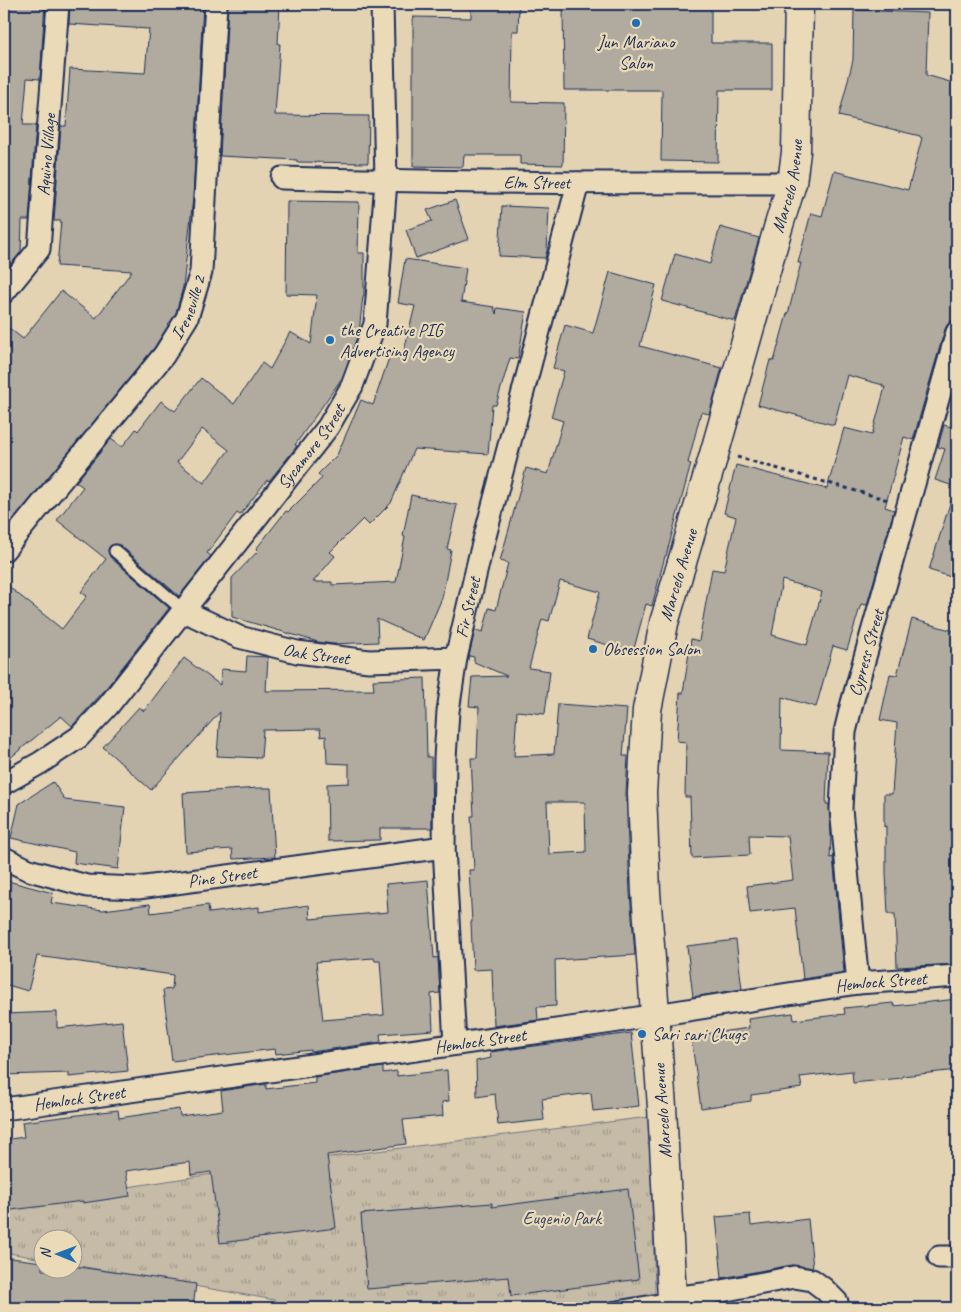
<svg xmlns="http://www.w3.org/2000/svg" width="961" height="1312" viewBox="0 0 961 1312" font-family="Caveat,sans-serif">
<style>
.park{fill:url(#park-tufts);stroke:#707582}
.building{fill:#b0ab9e;stroke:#1b2f5e;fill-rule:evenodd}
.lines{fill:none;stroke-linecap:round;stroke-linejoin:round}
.lane-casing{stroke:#1b2f5e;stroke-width:15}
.street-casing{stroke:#1b2f5e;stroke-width:25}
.secondary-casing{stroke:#1b2f5e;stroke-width:31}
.path{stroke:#1b2f5e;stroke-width:3;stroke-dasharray:4 4;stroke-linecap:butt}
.lane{stroke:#ebdab7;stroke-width:11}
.street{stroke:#ebdab7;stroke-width:21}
.secondary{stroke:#ebdab7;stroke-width:28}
.poi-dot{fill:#1f6fb2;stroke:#ebdab7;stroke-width:2}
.labels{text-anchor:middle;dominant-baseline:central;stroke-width:4.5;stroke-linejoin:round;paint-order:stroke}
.poi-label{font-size:18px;fill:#1b2f5e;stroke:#ebdab7;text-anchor:start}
.street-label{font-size:18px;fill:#1b2f5e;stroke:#ebdab7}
.park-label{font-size:18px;fill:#344469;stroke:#ebdab7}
</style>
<defs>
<pattern id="park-tufts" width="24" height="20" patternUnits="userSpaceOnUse" patternTransform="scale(1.25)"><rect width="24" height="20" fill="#c5bba7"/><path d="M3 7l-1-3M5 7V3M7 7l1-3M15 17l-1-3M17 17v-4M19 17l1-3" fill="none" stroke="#9f988b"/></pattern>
</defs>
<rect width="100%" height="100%" fill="#e3d3b3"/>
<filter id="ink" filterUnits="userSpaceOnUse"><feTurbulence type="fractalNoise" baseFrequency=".02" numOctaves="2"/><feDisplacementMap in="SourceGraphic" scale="10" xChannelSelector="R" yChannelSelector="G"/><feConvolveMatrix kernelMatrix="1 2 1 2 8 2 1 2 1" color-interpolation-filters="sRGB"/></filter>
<g filter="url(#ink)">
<!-- park -->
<path class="park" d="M 649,1117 L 655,1286 L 654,1308 L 274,1308 L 275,1300 L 73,1265 L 72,1240 L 42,1240 L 42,1259 L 4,1252 L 4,1206 L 297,1161 Z"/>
<!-- building -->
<path class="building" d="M 4,4 L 45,4 L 40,79 L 27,78 L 23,125 L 36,125 L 29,220 L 22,220 L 21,252 L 4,272 Z
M 70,4 L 203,4 L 193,198 L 183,287 L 176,313 L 154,348 L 4,531 L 4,324 L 23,339 L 61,291 L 96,318 L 132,271 L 57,266 L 61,221 L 54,221 L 61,126 L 66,126 L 70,69 L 145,73 L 149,29 L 69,24 Z
M 228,4 L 280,4 L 278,44 L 280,44 L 275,115 L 369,116 L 368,163 L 297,162 L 297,160 L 220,156 Z
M 471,4 L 519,4 L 518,31 L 512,31 L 511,102 L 564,103 L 563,165 L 520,164 L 520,155 L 464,155 L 463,167 L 413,166 L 413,17 L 471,18 Z
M 662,4 L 711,5 L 711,43 L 772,43 L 772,90 L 719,90 L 718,162 L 661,161 L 662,90 L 564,90 L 563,5 Z
M 854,10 L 928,13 L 926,75 L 957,84 L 957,320 L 953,320 L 949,323 L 945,329 L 913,440 L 904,437 L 885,507 L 894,510 L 867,605 L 861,604 L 847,650 L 833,646 L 816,707 L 782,697 L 781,750 L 828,752 L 826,804 L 829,804 L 831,835 L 830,858 L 833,857 L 844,972 L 803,979 L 795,908 L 750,913 L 747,886 L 793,880 L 788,836 L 749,835 L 750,855 L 692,858 L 690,797 L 685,797 L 686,742 L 677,741 L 680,693 L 683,693 L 691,639 L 699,641 L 712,569 L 724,571 L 736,517 L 724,513 L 736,465 L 827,489 L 844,428 L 872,435 L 885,387 L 882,387 L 883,385 L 847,375 L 834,425 L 758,405 L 770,360 L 774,361 L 787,314 L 788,314 L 801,263 L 798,263 L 811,213 L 822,216 L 834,171 L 908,190 L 922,138 L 920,137 L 920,136 L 839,116 L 853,60 ZM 782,580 L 822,592 L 807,645 L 772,635 Z
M 455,200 L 469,239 L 416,258 L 406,230 L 432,221 L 427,210 Z
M 287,201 L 359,202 L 358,253 L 364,253 L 364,296 L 363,296 L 359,332 L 342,378 L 295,445 L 297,446 L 269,481 L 267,480 L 240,515 L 237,513 L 207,553 L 211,556 L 179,596 L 120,545 L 116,544 L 110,546 L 108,550 L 110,557 L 169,608 L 103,692 L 72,726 L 61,716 L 4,763 L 4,583 L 62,629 L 87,596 L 81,592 L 106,559 L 57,520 L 83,487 L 76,482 L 111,439 L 122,447 L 136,429 L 138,431 L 161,401 L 175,411 L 201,378 L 234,404 L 262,363 L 270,369 L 290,332 L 311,344 L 317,295 L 286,294 ZM 202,429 L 229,450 L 204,483 L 177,462 Z
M 502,206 L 549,208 L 547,251 L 545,258 L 499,256 Z
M 720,227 L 759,238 L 735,321 L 662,301 L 675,254 L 710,264 Z
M 405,259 L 466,268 L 461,302 L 494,307 L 496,314 L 497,308 L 526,312 L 518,359 L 510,358 L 496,405 L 492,405 L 488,454 L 414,449 L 391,503 L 369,525 L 363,519 L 330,552 L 335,556 L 313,582 L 332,582 L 332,585 L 396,582 L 405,537 L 403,536 L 411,495 L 457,505 L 447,549 L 451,550 L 442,598 L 424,640 L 377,619 L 378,642 L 333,644 L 318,642 L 232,617 L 232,578 L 258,551 L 256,549 L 286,511 L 288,512 L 322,478 L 318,474 L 337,455 L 361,400 L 373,405 L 390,355 L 402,359 L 415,306 L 398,303 Z
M 610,272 L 656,285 L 640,346 L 722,368 L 709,414 L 701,412 L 688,463 L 691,464 L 666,556 L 665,556 L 652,606 L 646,604 L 633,652 L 587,639 L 600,592 L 560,581 L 549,621 L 542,619 L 529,668 L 550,671 L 545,714 L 517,711 L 514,756 L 554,754 L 558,704 L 627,709 L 623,756 L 628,756 L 626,794 L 630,893 L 635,955 L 555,960 L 556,1006 L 537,1007 L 538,1020 L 494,1026 L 492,969 L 473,970 L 471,922 L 472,922 L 469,870 L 474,870 L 471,816 L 474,816 L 471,758 L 477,758 L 479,707 L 469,706 L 472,677 L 507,676 L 474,662 L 474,657 L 469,656 L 475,630 L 483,632 L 489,608 L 496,610 L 508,563 L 500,561 L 526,468 L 548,474 L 563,421 L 551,417 L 564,371 L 553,368 L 565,325 L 593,333 ZM 547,802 L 585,802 L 586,852 L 549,854 Z
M 953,422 L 957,423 L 957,487 L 935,480 L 945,449 L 938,447 L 944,425 L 952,427 Z
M 953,494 L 957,494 L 957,579 L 929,570 Z
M 912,619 L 957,632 L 957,964 L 897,967 L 895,914 L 888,914 L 886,874 L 886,826 L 884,827 L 884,794 L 892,794 L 897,723 L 880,720 L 890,674 L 897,675 Z
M 247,656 L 268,657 L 266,691 L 374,690 L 373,680 L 425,678 L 427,757 L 431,757 L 432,828 L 380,828 L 380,840 L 328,841 L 327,784 L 349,783 L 349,764 L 327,763 L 326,736 L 321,737 L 320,729 L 263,730 L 261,758 L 217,756 L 220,712 L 151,790 L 103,747 L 139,707 L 144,711 L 184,658 L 220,685 L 221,669 L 246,671 Z
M 53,782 L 65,800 L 125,807 L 118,869 L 74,863 L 75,852 L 11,838 L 19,804 Z
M 259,788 L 271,788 L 275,857 L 233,859 L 232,849 L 186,852 L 183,793 Z
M 4,880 L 53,893 L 51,903 L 103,910 L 150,904 L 151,913 L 208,905 L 209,913 L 259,907 L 259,912 L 309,905 L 310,919 L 388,912 L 386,884 L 428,880 L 434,958 L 438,957 L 440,993 L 431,994 L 433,1030 L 380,1034 L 381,1042 L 311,1052 L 311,1050 L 276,1054 L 275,1049 L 172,1061 L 163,990 L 172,989 L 173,975 L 37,956 L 28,991 L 4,984 ZM 374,958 L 375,961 L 380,961 L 384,1015 L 323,1020 L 316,962 Z
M 736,940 L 742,989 L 693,997 L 687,946 Z
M 957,999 L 957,1070 L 902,1076 L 902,1078 L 853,1083 L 852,1071 L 800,1077 L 802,1088 L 751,1095 L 751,1101 L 701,1108 L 691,1036 L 749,1028 L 748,1019 L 793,1013 L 794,1020 L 845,1014 L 844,1008 L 893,1003 L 894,1006 Z
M 57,1012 L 57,1028 L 122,1021 L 128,1071 L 69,1077 L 69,1073 L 4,1075 L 4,1014 Z
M 631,1033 L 639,1106 L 593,1111 L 591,1093 L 542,1099 L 544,1120 L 498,1125 L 495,1094 L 477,1097 L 476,1061 L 491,1058 L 490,1052 Z
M 383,1067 L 383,1073 L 397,1071 L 397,1076 L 447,1070 L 449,1101 L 442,1102 L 443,1116 L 403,1120 L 406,1144 L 327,1155 L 336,1228 L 220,1243 L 211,1172 L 191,1175 L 190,1162 L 126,1171 L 130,1196 L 83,1203 L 83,1201 L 4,1211 L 4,1140 L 24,1137 L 22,1122 L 118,1110 L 119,1118 L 179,1109 L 180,1116 L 223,1110 L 221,1091 L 266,1084 L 266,1089 L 315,1083 L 315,1077 Z
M 628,1189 L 639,1279 L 511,1296 L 509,1277 L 367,1289 L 361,1214 L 492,1203 L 492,1207 Z
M 750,1214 L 751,1226 L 808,1219 L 813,1268 L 792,1265 L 722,1278 L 716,1217 Z
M 4,1257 L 42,1262 L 42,1270 L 72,1270 L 72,1266 L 196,1284 L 193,1308 L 4,1308 Z"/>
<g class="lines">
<!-- lane casing -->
<g class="lane-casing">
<path id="lane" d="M 115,551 L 184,611
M 612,1308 L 672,1298"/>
</g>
<!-- street casing -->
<g class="street-casing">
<g id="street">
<path id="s1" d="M 282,178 C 452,183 622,183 792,183"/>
<path id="s2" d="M 4,292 L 39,249 L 58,4"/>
<path id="s3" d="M 4,550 L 164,355 L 187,318 L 201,272 L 214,35 L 216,4"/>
<path id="s4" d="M 184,611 L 239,637 L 297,652 L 369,661 L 456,658"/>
<path id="s5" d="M 4,783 L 40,763 L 79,737 L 108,706 L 328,427 L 352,386 L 375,324 L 386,181 L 382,4"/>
<path id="s6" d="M 4,858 L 29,870 L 87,886 L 138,888 L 444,847"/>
<path id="s7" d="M 858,983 L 841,809 L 845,732 L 852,703 L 957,332"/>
<path id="s8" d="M 455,1044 L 444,847 L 445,758 L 448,711 L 456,658 L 479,559 L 578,183"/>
<path id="s9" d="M 4,1109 L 612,1022 L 858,983 L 957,976"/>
<path d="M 939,1257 L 957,1257"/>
<path d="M 672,1298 L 711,1293 L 794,1277 L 812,1280 L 824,1289 L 837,1302 L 837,1308"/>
</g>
</g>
<!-- secondary casing -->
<g class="secondary-casing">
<g id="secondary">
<path id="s10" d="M 672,1308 L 672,1298 L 662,1107 L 646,892 L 642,793 L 647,710 L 664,623 L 715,451 L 778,228 L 792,183 L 796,152 L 799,4"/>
</g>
</g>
<!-- path -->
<path class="path" d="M 737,457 L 888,500"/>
<!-- lane -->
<use href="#lane" class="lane"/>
<!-- street -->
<use href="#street" class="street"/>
<!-- secondary -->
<use href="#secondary" class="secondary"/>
</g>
</g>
<!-- markers -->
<g class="poi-dot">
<circle cx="636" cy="23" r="5"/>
<circle cx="330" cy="340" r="5"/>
<circle cx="593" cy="649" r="5"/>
<circle cx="642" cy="1034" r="5"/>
</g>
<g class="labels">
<!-- poi labels -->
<g class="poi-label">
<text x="636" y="42" text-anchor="middle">Jun Mariano<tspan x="636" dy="21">Salon</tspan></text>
<text x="340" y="330">the Creative PIG<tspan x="340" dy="21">Advertising Agency</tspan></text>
<text x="603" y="649">Obsession Salon</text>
<text x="652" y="1034">Sari sari Chugs</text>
</g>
<!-- street labels -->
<g class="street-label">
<text stroke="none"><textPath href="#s2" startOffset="150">Aquino Village</textPath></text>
<text stroke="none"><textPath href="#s1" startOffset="255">Elm Street</textPath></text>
<text stroke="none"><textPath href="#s10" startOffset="1142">Marcelo Avenue</textPath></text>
<text stroke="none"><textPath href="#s3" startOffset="306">Ireneville 2</textPath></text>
<text stroke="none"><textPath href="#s5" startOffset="460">Sycamore Street</textPath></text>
<text stroke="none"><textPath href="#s10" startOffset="738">Marcelo Avenue</textPath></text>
<text stroke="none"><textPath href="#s8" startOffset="439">Fir Street</textPath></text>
<text stroke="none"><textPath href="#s4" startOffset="140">Oak Street</textPath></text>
<text stroke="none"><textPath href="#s7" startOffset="334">Cypress Street</textPath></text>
<text stroke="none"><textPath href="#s6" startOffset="224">Pine Street</textPath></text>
<text stroke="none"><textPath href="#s9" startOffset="886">Hemlock Street</textPath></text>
<text stroke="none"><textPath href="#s9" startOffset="481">Hemlock Street</textPath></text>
<text stroke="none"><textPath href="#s9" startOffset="76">Hemlock Street</textPath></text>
<text transform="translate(662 1111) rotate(-94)">Marcelo Avenue</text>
</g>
<!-- park labels -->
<g class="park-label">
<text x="562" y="1218">Eugenio Park</text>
</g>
</g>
<!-- margin -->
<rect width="961" height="1312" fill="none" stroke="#ebdab7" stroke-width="20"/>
<rect x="10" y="10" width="941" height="1292" fill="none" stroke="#1b2f5e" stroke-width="2" filter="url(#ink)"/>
<!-- north arrow -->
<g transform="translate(58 1254) rotate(271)"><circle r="24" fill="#ebdab7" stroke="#989693"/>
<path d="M0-4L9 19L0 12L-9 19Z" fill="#1f6fb2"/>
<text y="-8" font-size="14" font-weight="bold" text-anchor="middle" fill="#1b2f5e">N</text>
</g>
</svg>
